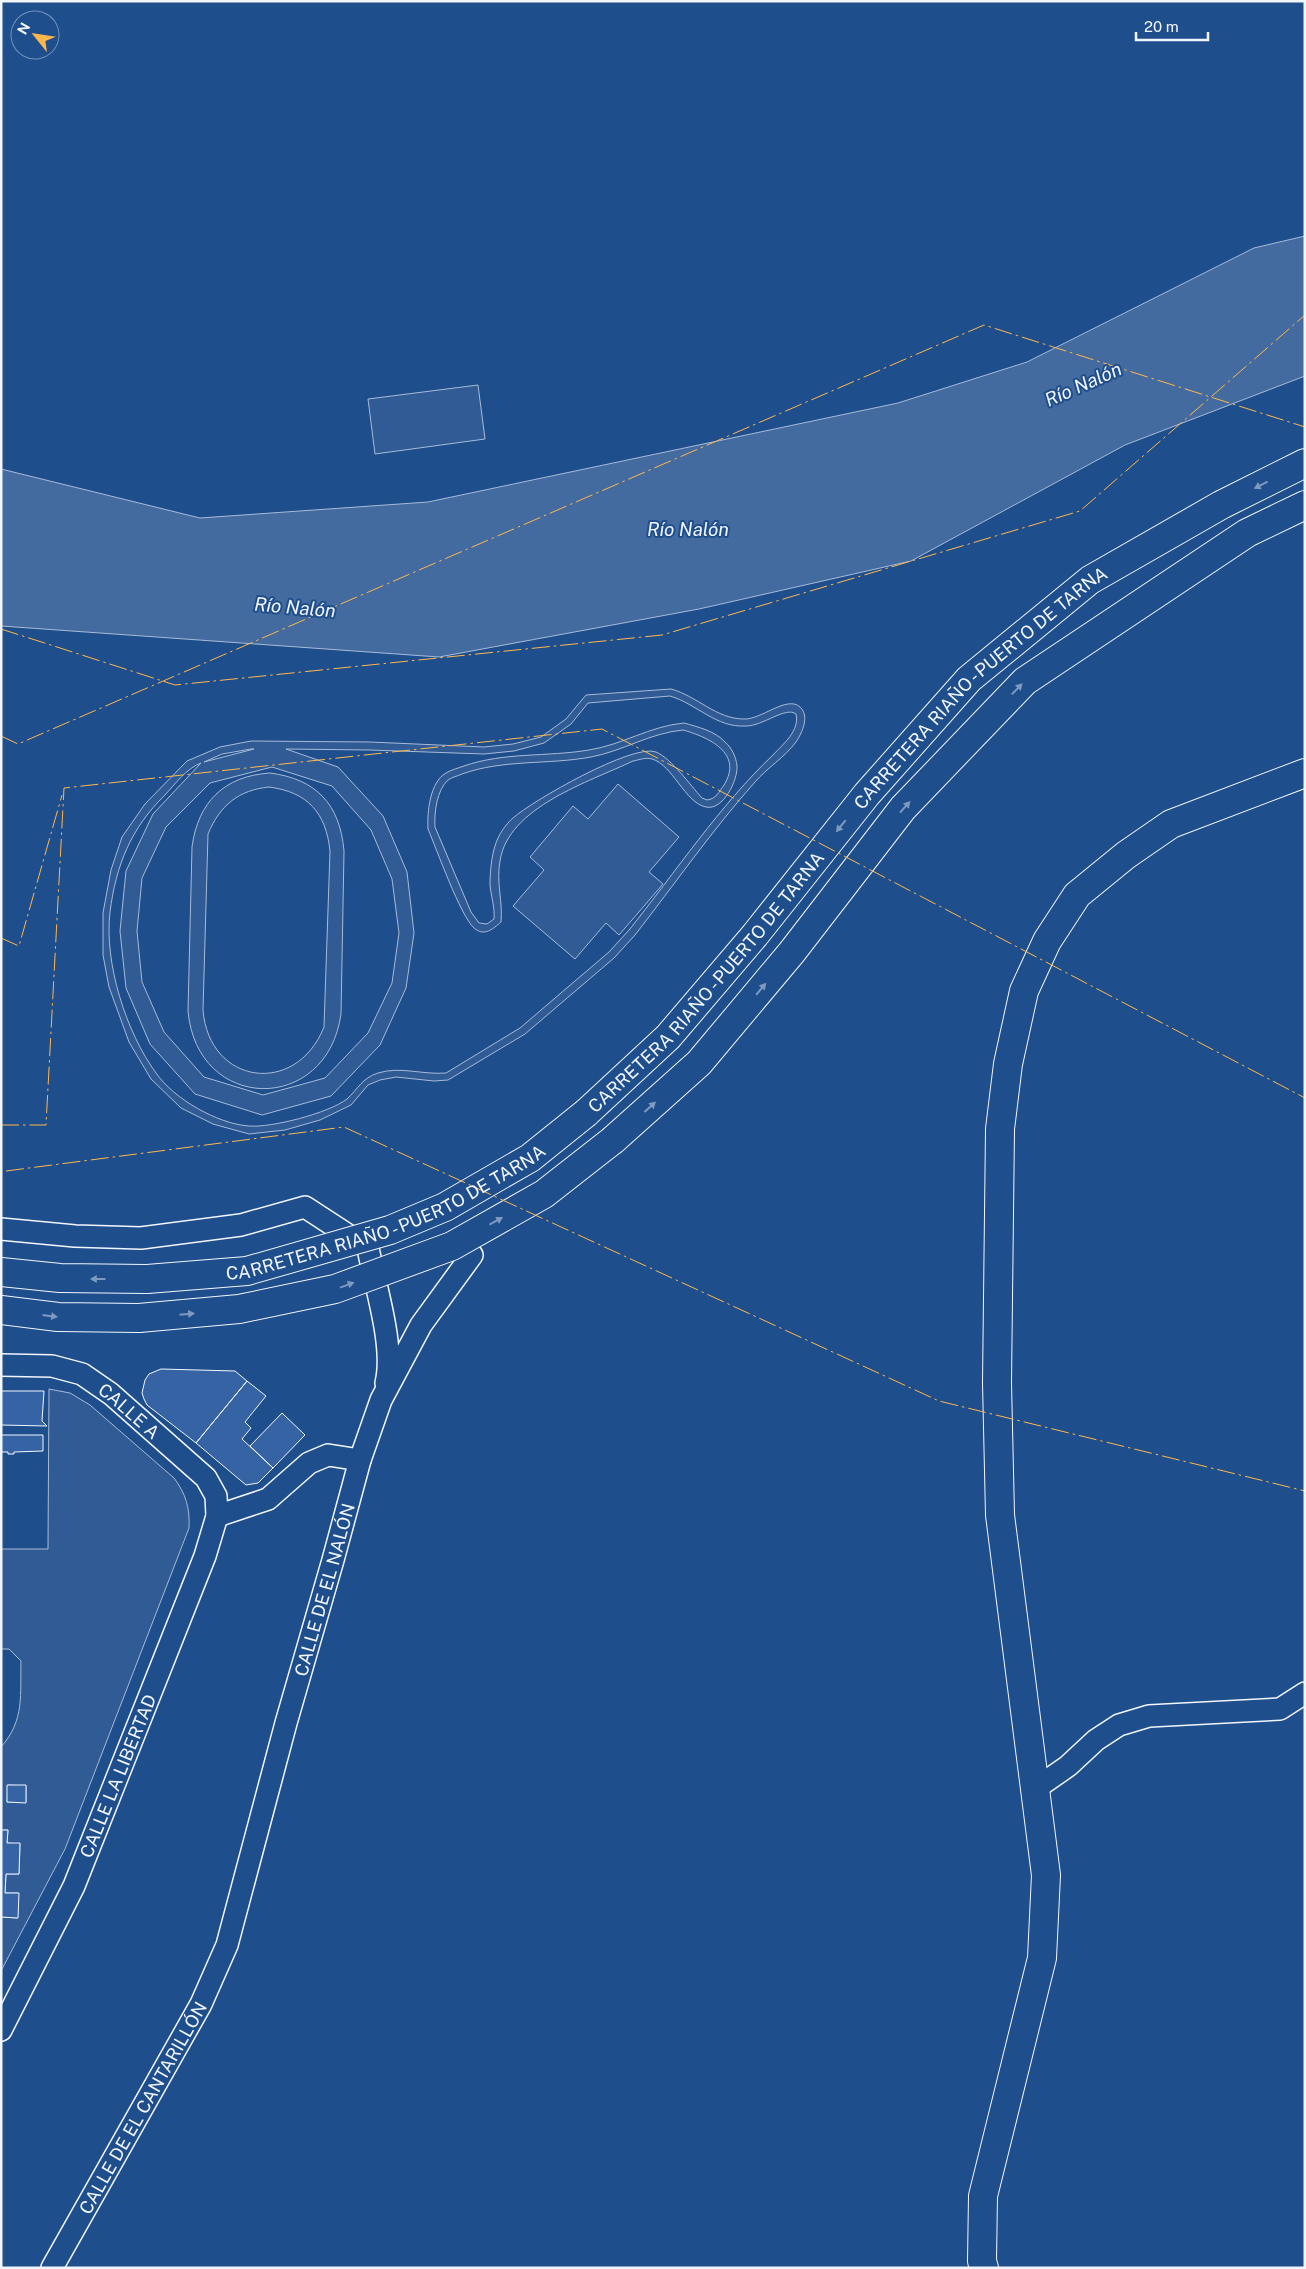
<svg xmlns="http://www.w3.org/2000/svg" width="1306" height="2269" viewBox="0 0 1306 2269" font-family="'Public Sans',sans-serif">
<style>
.green{fill:#305b95;stroke:#a8bbd7;fill-rule:evenodd}
.water{fill:#446ba0;stroke:#a8bbd7}
.building{fill:#3563a3;stroke:#f2f6ff}
.lines{fill:none;stroke-linecap:round;stroke-linejoin:round}
.minor-casing{stroke:#f2f6ff;stroke-width:24}
.secondary-casing{stroke:#f2f6ff;stroke-width:30}
.motorway-casing{stroke:#f2f6ff;stroke-width:30}
.minor{stroke:#1f4e8c;stroke-width:21}
.secondary{stroke:#1f4e8c;stroke-width:28}
.motorway{stroke:#1f4e8c;stroke-width:28}
.motorway-bridge-casing{stroke:#f2f6ff;stroke-width:30;stroke-linecap:butt}
.motorway-bridge{stroke:#1f4e8c;stroke-width:28}
.power{stroke:#ffb74d;stroke-width:1;stroke-dasharray:18 4 2.5 4;stroke-linecap:butt}
.oneway{fill:#7e9ac0}
.labels{text-anchor:middle;dominant-baseline:central;stroke-width:4;stroke-linejoin:round;paint-order:stroke}
.street-label{font-size:18px;fill:#f2f6ff;stroke:#1f4e8c}
.water-label{font-size:19px;font-style:italic;fill:#f2f6ff;stroke:#1f4e8c}
</style>
<rect width="100%" height="100%" fill="#1f4e8c"/>
<!-- green -->
<path class="green" d="M 478,385 L 485,439 L 375,454 L 368,399 Z
M 671,689 C 697,696 716,719 744,719 C 761,720 787,695 800,707 C 810,716 802,733 796,742 C 785,757 767,768 755,782 C 713,829 674,885 635,935 L 614,958 L 525,1034 L 448,1080 L 434,1081 L 396,1077 L 380,1080 L 368,1085 L 351,1105 L 320,1120 L 285,1130 L 249,1134 L 213,1124 L 181,1108 L 151,1079 L 129,1042 L 109,987 L 103,955 L 103,913 L 111,870 L 122,837 L 145,804 L 187,761 L 220,747 L 251,741 L 370,742 L 484,747 L 513,744 L 541,737 L 566,719 L 586,695 ZM 670,696 C 697,704 716,728 746,726 C 763,726 786,706 796,714 C 800,731 783,744 773,755 C 720,805 675,873 629,930 L 609,952 L 520,1028 L 446,1073 C 423,1075 400,1066 378,1073 C 362,1078 358,1089 347,1099 C 329,1113 271,1128 249,1126 C 218,1124 174,1099 156,1073 C 126,1032 104,963 110,912 C 116,865 131,828 165,795 C 175,784 187,768 201,763 L 153,814 L 126,871 L 120,931 L 126,988 L 150,1044 L 195,1094 L 262,1115 L 331,1096 L 380,1045 L 406,988 L 414,933 L 407,872 L 383,816 L 338,767 L 286,749 L 370,750 L 484,754 L 514,751 L 544,743 L 571,724 L 588,703 ZM 251,749 L 254,749 L 204,762 L 222,754 ZM 272,767 L 332,786 L 371,830 L 392,879 L 399,933 L 392,983 L 368,1033 L 325,1078 L 263,1095 L 204,1077 L 164,1032 L 142,982 L 137,931 L 142,878 L 166,827 L 210,783 Z
M 684,723 C 698,727 715,731 725,742 C 732,748 736,757 737,766 C 738,780 723,811 706,807 C 685,803 673,765 652,759 C 646,757 639,760 633,761 C 589,782 508,807 500,861 C 496,882 503,902 501,922 C 493,929 484,937 474,928 C 460,915 437,850 428,829 C 427,812 430,782 446,773 C 451,770 458,768 464,766 C 504,752 547,757 589,750 C 622,745 650,726 684,723 ZM 683,730 C 708,737 744,753 724,785 C 719,792 716,799 707,800 L 702,798 C 690,785 672,759 656,752 C 633,743 532,801 513,818 C 508,822 502,830 499,836 C 492,849 490,870 490,885 C 491,896 495,907 494,919 L 487,924 L 479,923 L 471,912 L 435,827 C 434,812 437,790 448,780 C 452,777 458,776 462,774 C 504,759 548,765 591,757 C 623,751 650,733 683,730 Z
M 270,773 C 316,779 340,804 344,851 L 341,1014 C 327,1115 197,1113 188,1011 L 192,847 C 198,802 224,776 270,773 ZM 269,787 C 308,792 326,813 330,851 L 324,1027 C 296,1097 209,1085 203,1010 L 208,834 C 220,805 239,790 269,787 Z
M 618,784 L 679,837 L 649,872 L 663,884 L 619,935 L 606,923 L 575,959 L 513,906 L 544,870 L 530,857 L 573,806 L 588,819 Z
M 49,1389 L 70,1393 L 90,1405 L 174,1478 C 186,1494 190,1508 189,1528 L 65,1849 L 1,1971 L 1,1917 L 17,1918 L 18,1893 L 5,1893 L 6,1874 L 19,1874 L 20,1844 L 7,1843 L 8,1830 L 1,1830 L 1,1747 C 25,1720 20,1694 21,1661 L 9,1649 L 1,1649 L 1,1549 L 48,1549 ZM 8,1785 L 26,1786 L 26,1802 L 7,1802 Z"/>
<!-- water -->
<path class="water" d="M 1305,236 L 1305,376 L 1125,445 L 911,561 L 699,609 L 439,657 L 1,626 L 1,469 L 200,518 L 428,502 L 898,403 L 1027,362 L 1254,248 Z"/>
<!-- building -->
<path class="building" d="M 161,1369 L 235,1371 L 247,1381 L 196,1443 L 147,1405 L 144,1399 L 142,1393 L 145,1380 L 149,1374 Z
M 247,1381 L 266,1396 L 245,1422 L 251,1428 L 242,1439 L 273,1468 L 258,1483 L 246,1485 L 196,1443 Z
M 1,1391 L 44,1391 L 42,1421 L 47,1426 L 1,1425 Z
M 282,1413 L 305,1435 L 273,1468 L 250,1446 Z
M 1,1435 L 43,1435 L 43,1451 L 14,1452 L 14,1454 L 8,1454 L 8,1452 L 1,1452 Z
M 7,1785 L 26,1785 L 26,1803 L 7,1802 Z
M 1,1830 L 8,1830 L 7,1843 L 20,1843 L 19,1874 L 6,1874 L 5,1893 L 19,1893 L 18,1918 L 1,1917 Z"/>
<g class="lines">
<!-- minor casing -->
<g class="minor-casing">
<g id="minor">
<path d="M 1,1229 L 75,1236 L 141,1238 L 241,1225 L 305,1207 L 368,1248 C 375,1286 395,1346 386,1383"/>
<path id="s1" d="M 1,1365 L 52,1366 L 82,1374 L 111,1394 L 206,1478 L 216,1496 L 217,1516 L 205,1556 L 74,1886 L 1,2030"/>
<path d="M 217,1516 L 268,1499 L 309,1463 L 328,1455 L 360,1460"/>
<path d="M 1035,1789 L 1068,1766 L 1096,1740 L 1119,1725 L 1149,1716 L 1280,1709 L 1305,1693"/>
<path id="s2" d="M 52,2268 L 201,2004 L 227,1945 L 286,1723 L 333,1560 L 360,1460 L 381,1400 L 421,1325 L 472,1255"/>
</g>
</g>
<!-- secondary casing -->
<g class="secondary-casing">
<path id="secondary" d="M 984,2268 L 982,2261 L 983,2196 L 1042,1958 L 1046,1875 L 1000,1515 L 997,1383 L 1000,1129 L 1008,1064 L 1024,991 L 1047,941 L 1077,895 L 1126,855 L 1171,824 L 1305,773"/>
</g>
<!-- motorway casing -->
<g class="motorway-casing">
<g id="motorway">
<path id="s3" d="M 586,1113 L 668,1037 L 755,935 L 867,794 L 969,679 L 1090,580 L 1221,505 L 1305,463"/>
<path d="M 613,1140 L 699,1063 L 792,952 L 903,808 L 1025,681 L 1247,533 L 1305,505"/>
<path d="M 1,1272 L 60,1278 L 147,1279"/>
<path d="M 1,1310 L 58,1317 L 139,1318"/>
</g>
</g>
<!-- minor -->
<use href="#minor" class="minor"/>
<!-- secondary -->
<use href="#secondary" class="secondary"/>
<!-- motorway -->
<use href="#motorway" class="motorway"/>
<!-- motorway-bridge casing -->
<g class="motorway-bridge-casing">
<g id="motorway-bridge">
<path id="s4" d="M 147,1279 L 247,1271 L 390,1230 L 445,1207 L 530,1158 L 586,1113"/>
<path d="M 139,1318 L 239,1309 L 335,1289 L 452,1246 L 544,1194 L 613,1140"/>
</g>
</g>
<!-- motorway-bridge -->
<use href="#motorway-bridge" class="motorway-bridge"/>
<!-- power -->
<path class="power" d="M 1,629 L 175,685 L 662,635 L 1080,511 L 1305,315
M 1,736 L 18,744 L 984,325 L 1305,427
M 1,938 L 19,946 L 62,795
M 1,1125 L 46,1125 L 64,788 L 602,729 L 1305,1098
M 6,1171 L 344,1127 L 939,1401 L 1305,1491"/>
</g>
<!-- one-way arrows -->
<defs><path id="oneway-solid" d="M-6-.8H1V-3.2L6.5 0L1 3.2V.8H-6Z" transform="scale(1.25)"/></defs>
<g class="oneway">
<use href="#oneway-solid" transform="translate(1261 485) rotate(153)"/>
<use href="#oneway-solid" transform="translate(1017 689) rotate(-46)"/>
<use href="#oneway-solid" transform="translate(905 807) rotate(-48)"/>
<use href="#oneway-solid" transform="translate(841 826) rotate(129)"/>
<use href="#oneway-solid" transform="translate(761 989) rotate(-50)"/>
<use href="#oneway-solid" transform="translate(650 1107) rotate(-42)"/>
<use href="#oneway-solid" transform="translate(496 1221) rotate(-29)"/>
<use href="#oneway-solid" transform="translate(98 1279) rotate(-180)"/>
<use href="#oneway-solid" transform="translate(347 1285) rotate(-20)"/>
<use href="#oneway-solid" transform="translate(187 1314) rotate(-5)"/>
<use href="#oneway-solid" transform="translate(50 1316) rotate(7)"/>
</g>
<g class="labels">
<!-- street labels -->
<g class="street-label">
<text stroke="none"><textPath href="#s3" startOffset="582">CARRETERA RIAÑO - PUERTO DE TARNA</textPath></text>
<text stroke="none"><textPath href="#s3" startOffset="178">CARRETERA RIAÑO - PUERTO DE TARNA</textPath></text>
<text stroke="none"><textPath href="#s4" startOffset="251">CARRETERA RIAÑO - PUERTO DE TARNA</textPath></text>
<text stroke="none"><textPath href="#s1" startOffset="142">CALLE A</textPath></text>
<text stroke="none"><textPath href="#s2" startOffset="736">CALLE DE EL NALÓN</textPath></text>
<text transform="translate(118 1776) rotate(-68)">CALLE LA LIBERTAD</text>
<text stroke="none"><textPath href="#s2" startOffset="184">CALLE DE EL CANTARILLÓN</textPath></text>
</g>
<!-- water labels -->
<g class="water-label">
<text transform="translate(1083 384) rotate(-24)">Río Nalón</text>
<text x="688" y="529">Río Nalón</text>
<text transform="translate(295 607) rotate(5)">Río Nalón</text>
</g>
</g>
<!-- border -->
<rect width="1306" height="2269" fill="none" stroke="#f2f6ff" stroke-width="5"/>
<!-- north arrow -->
<g transform="translate(35 35) rotate(300)"><circle r="24" fill="#1f4e8c" stroke="#7391ba"/>
<path d="M0-4L9 19L0 12L-9 19Z" fill="#ffb74d"/>
<text y="-8" font-size="14" font-weight="bold" text-anchor="middle" fill="#f2f6ff">N</text>
</g>
<!-- scale -->
<path d="M1136 32v8h72v-8" fill="none" stroke="#f2f6ff" stroke-width="2.5"/>
<text x="1144" y="32" font-size="15" fill="#f2f6ff" stroke="#1f4e8c" stroke-width="4" paint-order="stroke">20 m</text>
</svg>
